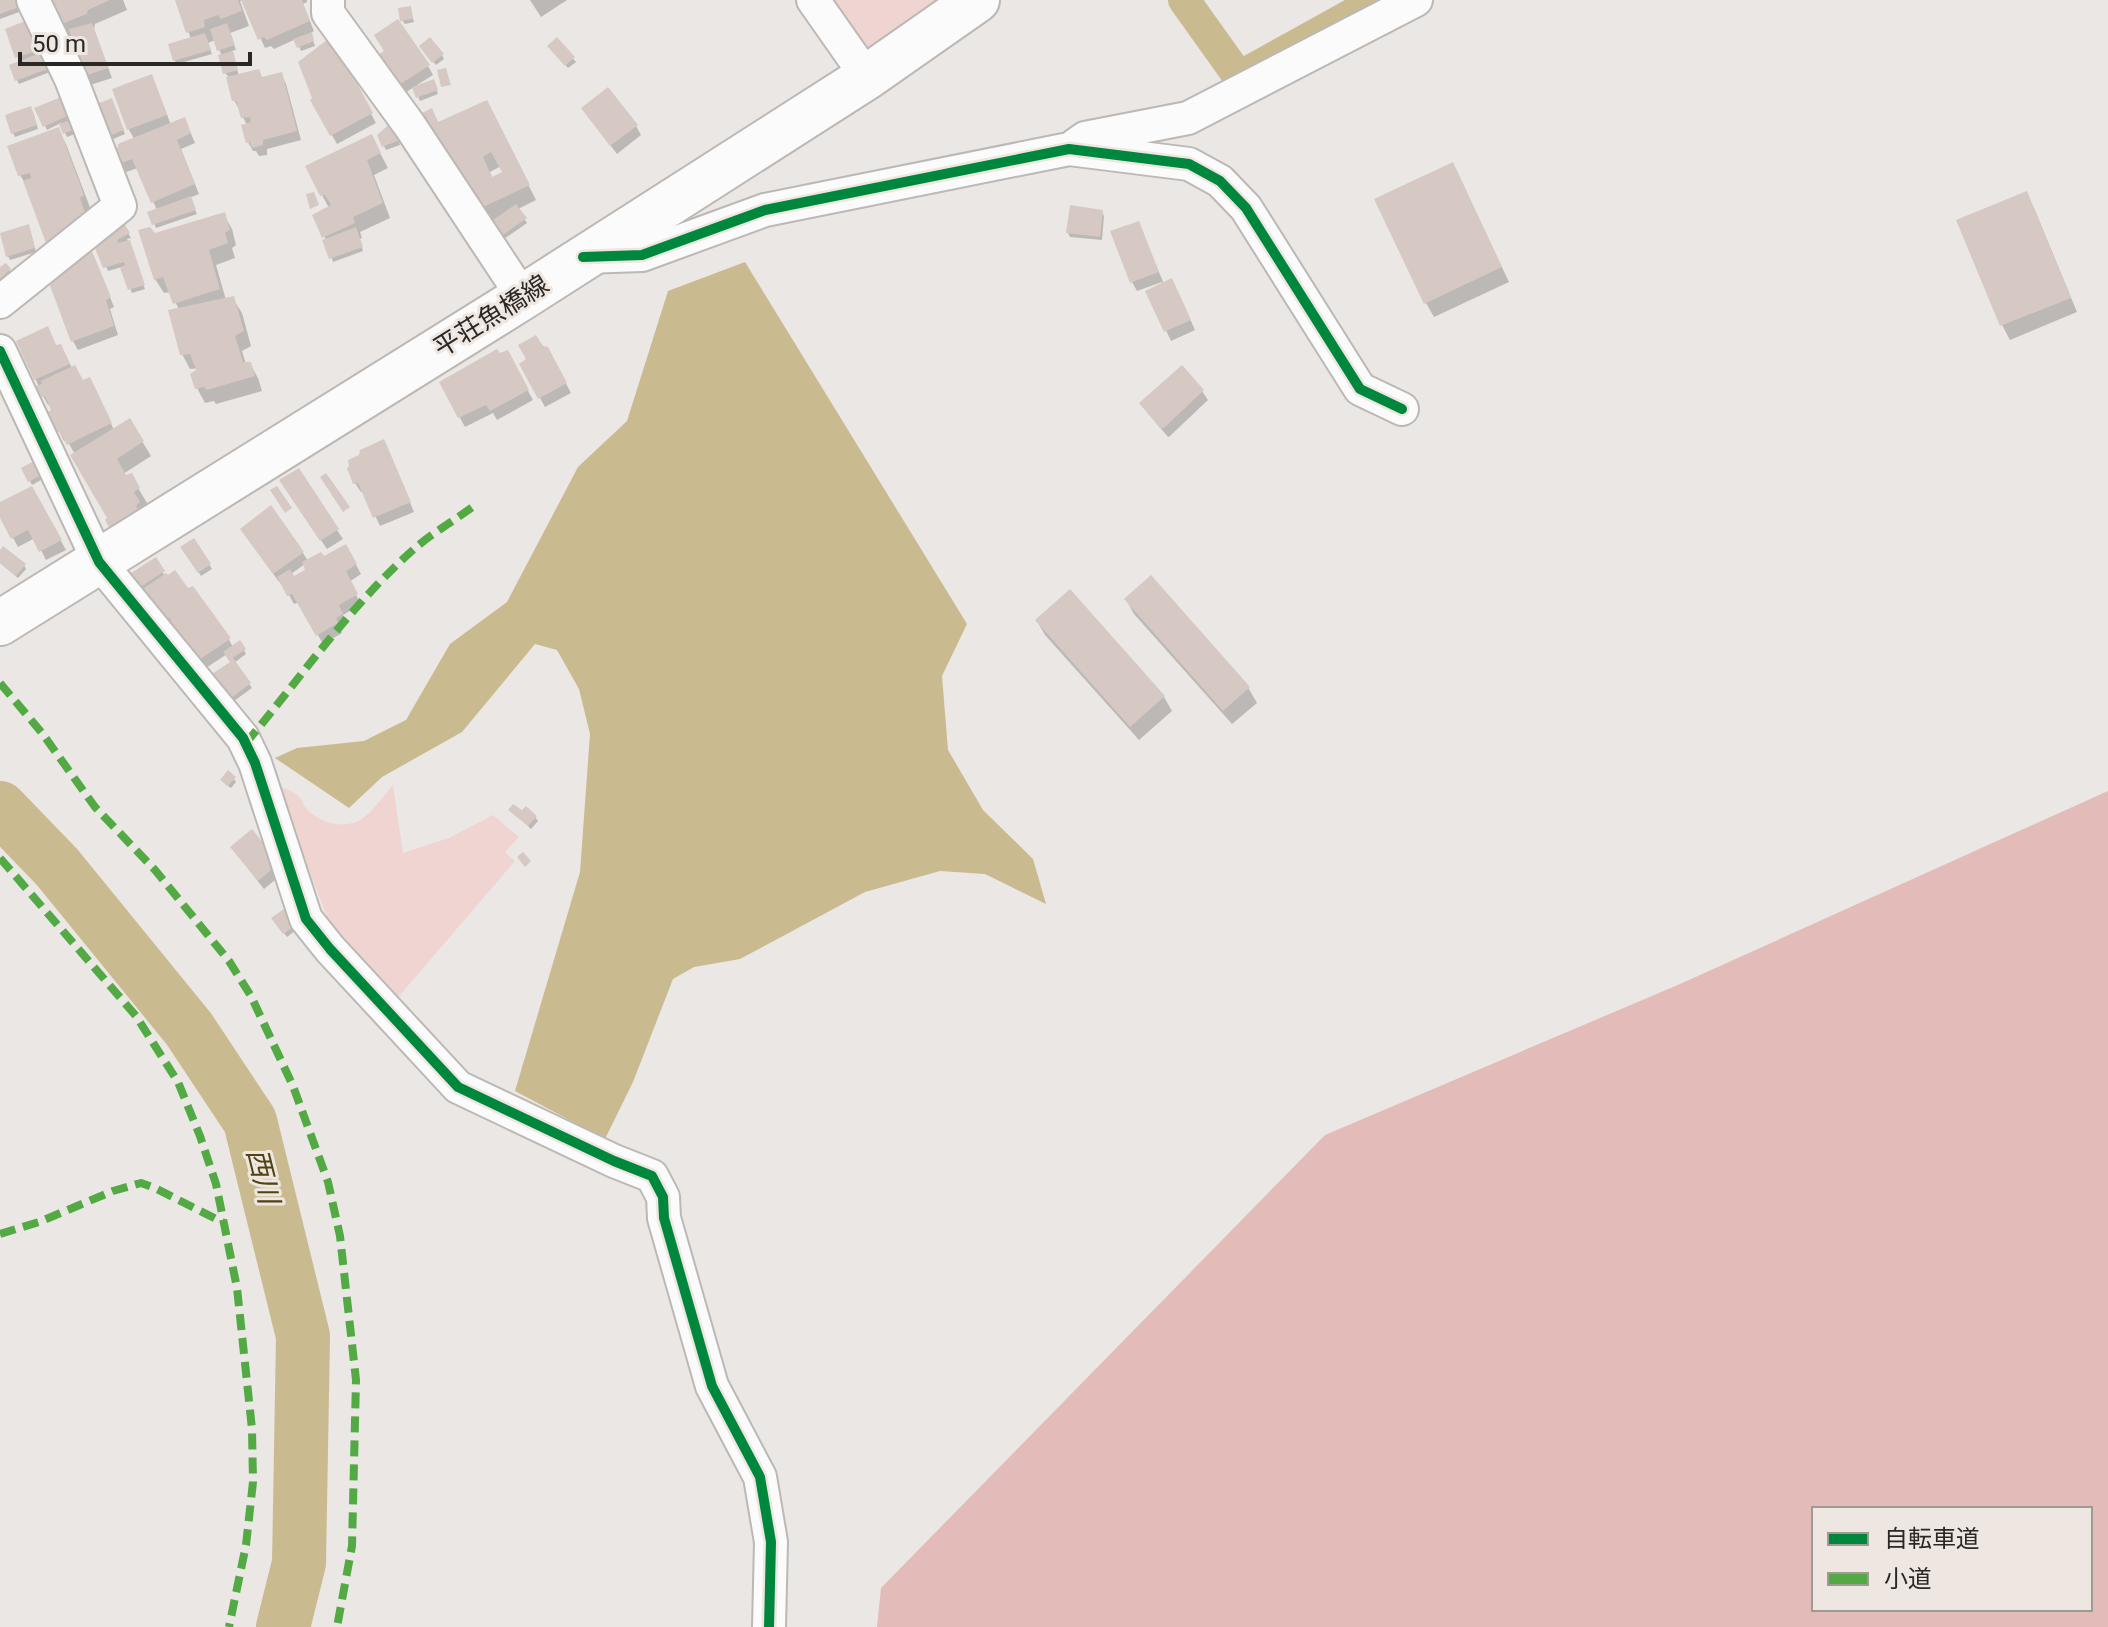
<svg xmlns="http://www.w3.org/2000/svg" width="2108" height="1627" viewBox="0 0 2108 1627" font-family="Roboto,'Noto Sans JP',sans-serif">
<style>
.green{fill:#efd4d2}
.forest{fill:#e3bcba;fill-rule:evenodd}
.water{fill:#c9bb8f}
.shadow{fill:#0003;fill-rule:evenodd}
.lines{fill:none;stroke-linecap:round;stroke-linejoin:round}
.canal{stroke:#c9bb8f;stroke-width:32}
.river{stroke:#c9bb8f;stroke-width:54}
.building{fill:#d6c8c3;fill-rule:evenodd}
.minor-casing{stroke:#bbb8b5;stroke-width:36}
.secondary-casing{stroke:#bbb8b5;stroke-width:48}
.minor{stroke:#fcfbfb;stroke-width:32}
.secondary{stroke:#fcfbfb;stroke-width:44}
.quiet{stroke:#53aa44;stroke-width:8;stroke-dasharray:16 8;stroke-linecap:butt}
.cycleway-casing{stroke:#eee6e0;stroke-width:15}
.cycleway{stroke:#00873e;stroke-width:10}
.labels{text-anchor:middle;dominant-baseline:central;stroke-width:6;stroke-linejoin:round;paint-order:stroke}
.street-label{font-size:26px;fill:#2a2725;stroke:#eee6e0}
.water-label{font-size:28px;font-style:italic;fill:#504211;stroke:#eee6e0}
</style>
<rect width="100%" height="100%" fill="#eae7e4"/>
<!-- green -->
<path class="green" d="M 830,0 L 947,0 L 870,57 Z
M 393,785 L 403,853 L 449,838 L 493,815 L 519,837 L 505,852 L 515,861 L 394,1002 L 330,924 L 276,786 C 283,788 293,790 299,797 C 306,804 299,800 305,807 C 318,823 346,831 363,818 C 374,810 384,795 393,785 Z"/>
<!-- forest -->
<path class="forest" d="M 2108,791 L 2108,1627 L 877,1627 L 881,1588 L 1325,1135 L 1680,984 ZM 1814,1509 L 2090,1509 L 2090,1609 L 1814,1609 Z"/>
<!-- water -->
<path class="water" d="M 745,262 L 967,624 L 942,676 L 948,750 L 983,810 L 1033,859 L 1046,904 L 985,874 L 940,871 L 865,892 L 740,959 L 694,967 L 673,979 L 633,1082 L 605,1139 L 515,1091 L 580,872 L 590,734 L 579,689 L 557,650 L 535,644 L 462,732 L 382,777 L 349,808 L 275,758 L 297,748 L 364,741 L 406,720 L 450,644 L 507,602 L 578,467 L 627,421 L 668,291 Z"/>
<!-- shadow -->
<path class="shadow" d="M 0,0 L 19,0 L 22,11 L 0,19 Z
M 47,0 L 123,0 L 127,10 L 95,24 L 94,29 L 112,78 L 90,85 L 74,37 L 66,40 Z
M 177,0 L 243,0 L 240,1 L 249,26 L 230,33 L 236,50 L 231,51 L 239,76 L 263,79 L 281,74 L 286,84 L 301,140 L 267,149 L 267,155 L 259,156 L 256,151 L 253,151 L 248,142 L 247,125 L 234,100 L 228,76 L 225,73 L 222,56 L 215,40 L 208,43 L 212,54 L 177,64 L 175,61 L 170,46 L 191,39 Z
M 243,0 L 307,0 L 307,2 L 303,4 L 314,31 L 310,33 L 315,46 L 301,51 L 296,39 L 274,49 L 271,46 L 265,48 Z
M 530,0 L 567,0 L 541,17 Z
M 410,8 L 414,22 L 405,24 L 402,20 Z
M 32,21 L 50,72 L 19,84 L 17,80 L 20,63 L 7,30 Z
M 557,40 L 576,62 L 568,68 L 552,50 Z
M 424,50 L 442,55 L 444,59 L 436,65 Z
M 386,51 L 428,66 L 433,75 L 417,85 L 435,85 L 438,94 L 420,101 L 414,87 L 402,95 Z
M 345,66 L 376,123 L 337,144 L 312,101 Z
M 156,86 L 171,125 L 189,129 L 195,143 L 181,149 L 199,194 L 189,198 L 197,214 L 156,228 L 150,213 L 157,210 L 138,168 L 126,172 L 121,163 L 135,140 L 129,130 L 114,90 Z
M 65,98 L 80,132 L 67,137 L 61,123 L 47,130 L 37,109 Z
M 113,105 L 125,134 L 111,140 L 109,136 Z
M 33,112 L 38,129 L 15,137 L 13,133 Z
M 494,117 L 536,200 L 518,209 L 527,223 L 504,239 L 489,222 L 438,124 ZM 501,166 L 505,172 L 493,179 L 490,172 Z
M 589,117 L 636,126 L 641,135 L 617,154 Z
M 394,127 L 400,145 L 386,150 L 379,136 Z
M 58,130 L 66,144 L 91,210 L 95,236 L 28,188 L 20,175 Z
M 379,151 L 388,168 L 374,175 L 390,218 L 360,232 L 362,238 L 359,239 L 363,251 L 333,262 L 326,240 L 315,216 L 329,208 L 322,195 Z
M 1460,179 L 1509,282 L 1434,317 L 1426,303 Z
M 2026,194 L 2034,208 L 2077,312 L 2010,340 L 2002,325 L 1959,221 Z
M 1102,212 L 1104,216 L 1102,240 L 1070,237 L 1068,233 Z
M 224,215 L 232,229 L 236,245 L 232,248 L 235,258 L 216,265 L 226,300 L 233,299 L 242,313 L 251,346 L 242,351 L 246,364 L 250,364 L 258,378 L 262,391 L 216,404 L 214,401 L 205,403 L 197,388 L 202,368 L 190,369 L 182,354 L 179,310 L 171,292 L 164,293 L 155,279 L 154,235 Z
M 1138,223 L 1164,284 L 1177,290 L 1195,330 L 1171,341 L 1148,292 L 1163,285 L 1162,282 L 1137,291 L 1132,282 Z
M 123,225 L 131,238 L 127,239 L 145,289 L 132,293 L 122,267 L 108,271 L 98,248 Z
M 30,230 L 36,252 L 10,260 L 8,256 Z
M 96,263 L 114,307 L 110,309 L 118,335 L 78,350 L 73,341 Z
M 6,265 L 15,280 L 0,293 L 0,269 Z
M 19,342 L 56,347 L 66,356 L 72,368 L 82,382 L 95,389 L 114,430 L 130,421 L 151,456 L 123,474 L 126,478 L 131,476 L 147,503 L 141,508 L 147,518 L 110,518 L 67,440 L 64,441 L 59,431 L 51,404 L 48,405 L 43,396 Z
M 542,348 L 547,348 L 571,393 L 545,407 L 522,365 Z
M 507,352 L 533,400 L 497,420 L 493,413 L 465,427 L 441,383 Z
M 1202,391 L 1208,400 L 1170,436 L 1168,437 L 1147,412 Z
M 388,451 L 414,512 L 380,526 L 364,492 L 361,492 L 355,483 Z
M 24,469 L 48,476 L 32,485 Z
M 298,471 L 343,539 L 327,549 L 287,490 Z
M 32,488 L 66,550 L 46,560 L 35,538 L 18,547 L 0,514 L 0,504 Z
M 248,538 L 303,553 L 308,561 L 323,558 L 346,546 L 361,574 L 349,582 L 361,604 L 343,615 L 347,624 L 340,628 L 342,633 L 323,644 L 299,602 L 294,604 L 281,581 L 279,582 ZM 305,564 L 307,571 L 293,578 L 291,574 Z
M 193,540 L 212,569 L 201,576 L 183,547 Z
M 0,553 L 24,565 L 26,569 L 18,578 L 0,563 Z
M 155,560 L 165,576 L 228,638 L 233,647 L 244,650 L 246,654 L 234,663 L 252,688 L 234,701 L 215,675 L 232,662 L 227,654 L 203,670 L 130,576 Z
M 1150,578 L 1249,689 L 1257,703 L 1232,724 L 1134,614 L 1126,599 Z
M 1070,592 L 1164,697 L 1172,711 L 1139,740 L 1045,635 L 1037,621 Z
M 234,779 L 236,782 L 231,788 L 225,784 Z
M 511,810 L 535,817 L 538,821 L 531,829 Z
M 251,832 L 280,876 L 264,889 L 232,848 Z
M 283,912 L 296,930 L 287,937 L 274,919 Z"/>
<g class="lines">
<!-- canal -->
<path class="canal" d="M 1184,0 L 1239,77 L 1378,0"/>
<!-- river -->
<path class="river" d="M 0,808 L 57,867 L 189,1029 L 250,1121 L 303,1336 L 299,1563 L 283,1627"/>
</g>
<!-- building -->
<path class="building" d="M 0,0 L 20,0 L 22,6 L 0,14 Z
M 45,0 L 110,0 L 88,10 L 87,14 L 56,26 Z
M 175,0 L 238,0 L 242,11 L 221,19 L 218,15 L 204,20 L 205,27 L 186,33 Z
M 241,0 L 302,0 L 310,21 L 267,40 L 264,37 L 258,40 Z
M 411,6 L 413,19 L 400,21 L 398,8 Z
M 33,18 L 44,48 L 15,58 L 5,29 Z
M 398,19 L 430,65 L 396,87 L 375,57 L 384,51 L 374,35 Z
M 92,23 L 108,68 L 82,77 L 69,29 Z
M 227,23 L 235,45 L 217,51 L 210,29 Z
M 312,32 L 314,41 L 297,48 L 293,39 Z
M 205,33 L 211,50 L 173,61 L 168,44 Z
M 430,37 L 444,54 L 432,63 L 419,46 Z
M 557,37 L 575,57 L 565,66 L 547,46 Z
M 327,40 L 331,46 L 338,44 L 342,55 L 373,113 L 330,136 L 310,100 L 312,98 L 298,62 Z
M 233,51 L 238,70 L 223,74 L 218,55 Z
M 43,52 L 50,68 L 15,81 L 9,65 Z
M 446,68 L 451,85 L 441,87 L 437,70 Z
M 259,69 L 262,77 L 282,72 L 297,131 L 263,140 L 263,145 L 252,148 L 250,142 L 246,143 L 241,125 L 251,122 L 250,117 L 241,118 L 236,101 L 232,101 L 226,77 Z
M 152,74 L 167,115 L 127,130 L 112,89 Z
M 434,79 L 438,90 L 416,98 L 412,87 Z
M 608,87 L 638,125 L 610,146 L 581,108 Z
M 66,95 L 74,113 L 43,127 L 34,108 Z
M 112,98 L 124,130 L 107,137 L 94,105 Z
M 487,100 L 530,185 L 479,209 L 418,115 L 432,108 L 438,122 ZM 491,152 L 502,172 L 492,177 L 483,157 Z
M 31,106 L 37,125 L 11,134 L 5,115 Z
M 185,117 L 191,133 L 177,140 L 195,184 L 151,203 L 132,159 L 119,164 L 114,149 L 118,147 L 118,144 Z
M 76,118 L 80,127 L 63,134 L 59,124 Z
M 393,121 L 400,140 L 382,147 L 377,135 Z
M 59,127 L 84,195 L 80,198 L 88,221 L 49,251 L 23,181 L 31,178 L 30,173 L 18,176 L 7,146 Z
M 372,134 L 381,153 L 367,160 L 383,203 L 353,217 L 355,223 L 322,238 L 312,215 L 331,205 L 325,195 L 320,196 L 305,166 Z
M 1453,162 L 1502,267 L 1424,304 L 1374,199 Z
M 2027,191 L 2071,298 L 2000,326 L 1956,220 Z
M 314,192 L 319,205 L 310,209 L 306,194 Z
M 191,196 L 196,210 L 152,225 L 147,212 Z
M 516,204 L 527,218 L 500,237 L 490,222 Z
M 1070,205 L 1103,210 L 1100,237 L 1066,233 Z
M 225,212 L 230,230 L 225,233 L 228,243 L 209,250 L 220,289 L 173,304 L 163,277 L 154,280 L 138,230 L 150,227 L 155,233 Z
M 1139,221 L 1159,272 L 1130,283 L 1110,231 Z
M 123,222 L 130,233 L 117,240 L 118,243 L 130,240 L 145,285 L 128,290 L 120,268 L 125,265 L 124,262 L 103,268 L 95,248 Z
M 29,224 L 35,248 L 6,257 L 0,233 Z
M 356,227 L 363,247 L 329,259 L 322,240 Z
M 92,251 L 111,297 L 106,300 L 114,326 L 71,342 L 48,280 L 61,274 L 61,269 Z
M 6,263 L 11,269 L 0,279 L 0,267 Z
M 1172,278 L 1191,320 L 1164,332 L 1145,291 Z
M 234,296 L 244,331 L 235,336 L 243,362 L 251,362 L 255,376 L 207,390 L 204,387 L 195,389 L 190,374 L 196,370 L 190,354 L 180,355 L 168,310 Z
M 48,326 L 56,345 L 61,344 L 70,364 L 34,380 L 16,341 Z
M 536,335 L 543,346 L 548,347 L 567,383 L 538,399 L 519,364 L 526,359 L 518,345 Z
M 497,349 L 500,353 L 508,350 L 529,390 L 490,411 L 486,405 L 458,418 L 439,382 Z
M 75,365 L 83,380 L 90,377 L 112,423 L 67,445 L 60,432 L 57,432 L 48,412 L 51,410 L 45,396 L 41,397 L 36,386 L 42,384 L 41,381 Z
M 1182,365 L 1204,390 L 1164,428 L 1160,428 L 1139,403 Z
M 130,418 L 144,441 L 117,459 L 126,475 L 132,473 L 140,488 L 134,492 L 140,502 L 136,506 L 141,515 L 112,532 L 105,520 L 107,518 L 70,455 Z
M 384,439 L 411,502 L 373,518 L 358,483 L 353,484 L 347,468 L 349,466 L 348,460 L 359,455 L 360,450 Z
M 40,458 L 48,472 L 28,482 L 21,468 Z
M 299,468 L 339,529 L 320,541 L 279,480 Z
M 326,473 L 350,507 L 343,512 L 320,477 Z
M 32,486 L 62,540 L 39,552 L 28,530 L 11,539 L 0,518 L 0,502 Z
M 277,486 L 292,508 L 285,513 L 270,490 Z
M 271,505 L 304,552 L 273,574 L 240,529 Z
M 194,538 L 211,564 L 198,573 L 180,547 Z
M 346,544 L 357,564 L 346,571 L 358,594 L 339,605 L 343,614 L 336,618 L 338,623 L 316,636 L 292,594 L 287,596 L 277,577 L 290,569 L 294,576 L 305,570 L 302,562 L 321,552 L 324,556 Z
M 3,546 L 26,564 L 16,576 L 0,563 L 0,550 Z
M 156,557 L 165,571 L 137,589 L 128,575 Z
M 175,570 L 188,588 L 193,586 L 230,637 L 230,639 L 196,662 L 169,626 L 171,618 L 159,622 L 138,592 L 166,573 L 168,575 Z
M 1151,575 L 1250,687 L 1223,711 L 1124,599 Z
M 1070,589 L 1165,696 L 1130,727 L 1035,620 Z
M 240,640 L 246,649 L 233,658 L 251,683 L 230,699 L 212,674 L 230,662 L 223,652 Z
M 228,770 L 236,777 L 228,786 L 220,780 Z
M 513,804 L 522,810 L 526,806 L 537,816 L 528,826 L 508,810 Z
M 252,829 L 272,854 L 276,866 L 258,881 L 230,847 Z
M 523,852 L 531,861 L 525,867 L 517,857 Z
M 284,909 L 295,926 L 283,934 L 271,918 Z"/>
<g class="lines">
<!-- minor casing -->
<g class="minor-casing">
<path id="minor" d="M 328,0 L 328,13 L 410,126 L 523,297
M 813,0 L 867,77
M 1075,145 L 1085,138 L 1188,118 L 1416,0
M 584,257 L 642,255 L 765,210 L 1069,149 L 1189,164 L 1220,181 L 1246,208 L 1360,389 L 1402,409
M 0,302 L 120,206 L 71,79 L 33,0
M 0,351 L 99,562 L 243,738 L 255,763 L 306,919 L 330,949 L 458,1087 L 614,1161 L 652,1176 L 663,1197 L 664,1218 L 712,1386 L 760,1477 L 771,1542 L 769,1627"/>
</g>
<!-- secondary casing -->
<g class="secondary-casing">
<path id="secondary" d="M 0,623 L 523,297 L 867,77 L 977,0"/>
</g>
<!-- minor -->
<use href="#minor" class="minor"/>
<!-- secondary -->
<use href="#secondary" class="secondary"/>
<!-- quiet -->
<path class="quiet" d="M 0,683 L 42,733 L 95,807 L 155,870 L 229,961 L 251,996 L 293,1086 L 328,1182 L 340,1236 L 356,1380 L 352,1546 L 337,1627
M 246,743 C 301,677 350,606 414,549 C 431,534 455,520 474,506
M 0,858 L 136,1016 L 178,1082 L 200,1136 L 216,1184 L 237,1288 L 252,1429 L 253,1482 L 246,1545 L 229,1627
M 0,1234 L 39,1222 L 113,1191 L 141,1183 L 155,1188 L 224,1223"/>
<!-- cycleway casing -->
<g class="cycleway-casing">
<path id="cycleway" d="M 583,257 L 642,255 L 765,210 L 1069,149 L 1189,164 L 1220,181 L 1246,208 L 1360,389 L 1402,409
M 0,351 L 99,562 L 243,738 L 255,763 L 306,919 L 330,949 L 458,1087 L 614,1161 L 652,1176 L 663,1197 L 664,1218 L 712,1386 L 760,1477 L 771,1542 L 769,1627"/>
</g>
<!-- cycleway -->
<use href="#cycleway" class="cycleway"/>
</g>
<g class="labels">
<!-- street labels -->
<g class="street-label">
<text transform="translate(491 316) rotate(-32)">平荘魚橋線</text>
</g>
<!-- water labels -->
<g class="water-label">
<text transform="translate(263 1176) rotate(76)">西川</text>
</g>
</g>
<!-- legend -->
<rect x="1812" y="1507" width="280" height="104" fill="#eee6e0" stroke="#a09a95" stroke-width="2"/>
<rect x="1828" y="1533" width="40" height="12" fill="#00873e" stroke="#a09a95" stroke-width="2"/>
<text x="1884" y="1547" font-size="24" fill="#2a2725">自転車道</text>
<rect x="1828" y="1573" width="40" height="12" fill="#53aa44" stroke="#a09a95" stroke-width="2"/>
<text x="1884" y="1587" font-size="24" fill="#2a2725">小道</text>
<!-- scale -->
<path d="M20 52v12h230v-12" fill="none" stroke="#2a2725" stroke-width="4"/>
<text x="32" y="52" font-size="24" fill="#2a2725" stroke="#eee6e0" stroke-width="6" paint-order="stroke">50 m</text>
</svg>
